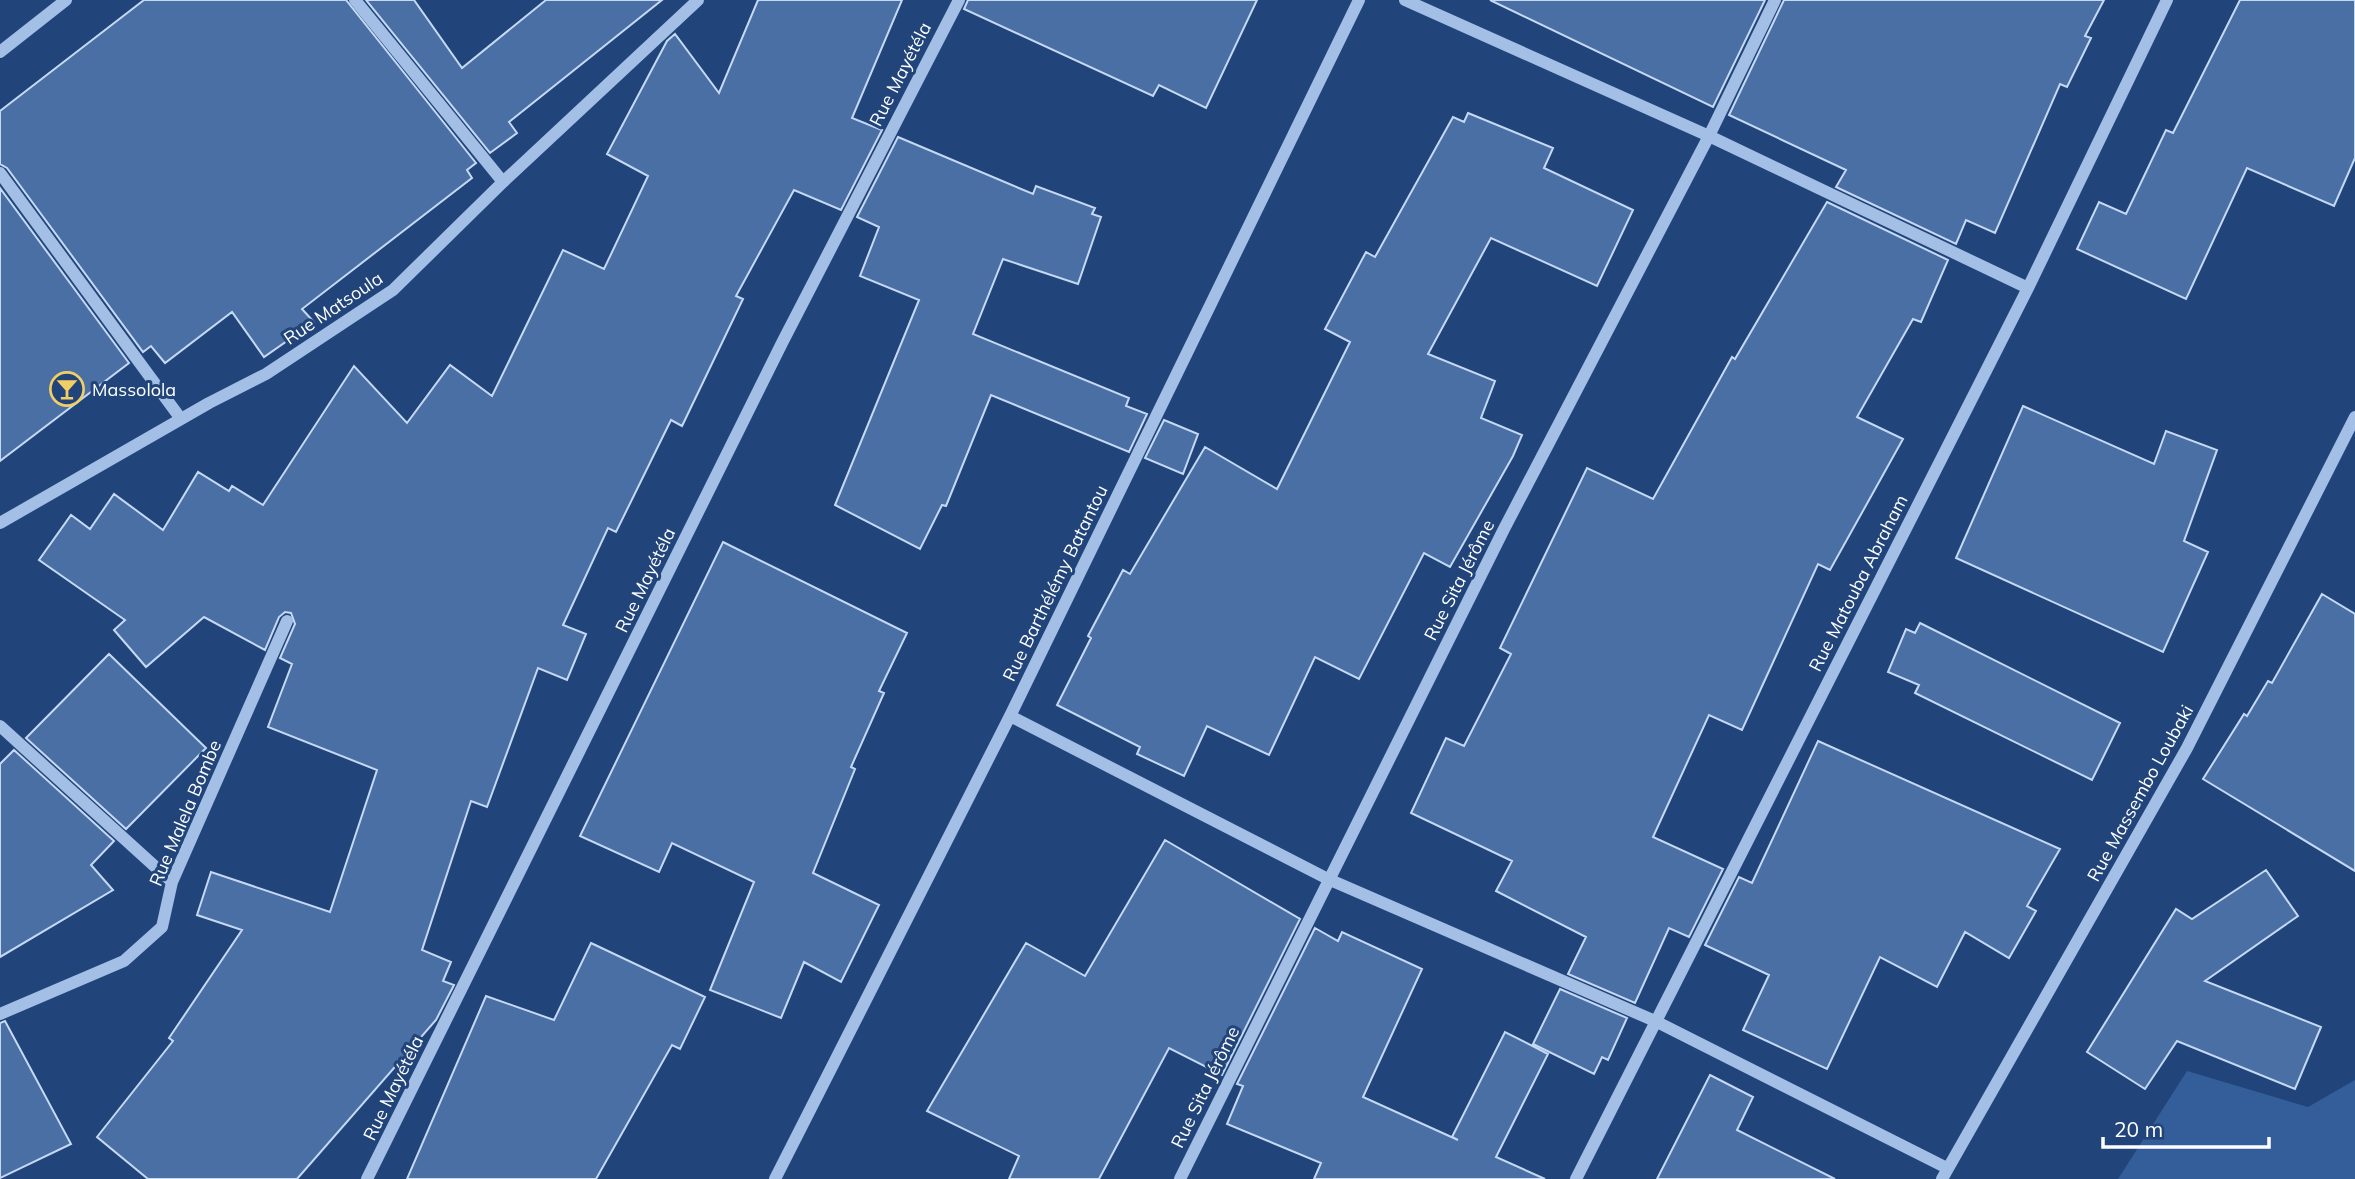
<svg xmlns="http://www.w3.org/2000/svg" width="2355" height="1179" viewBox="0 0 2355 1179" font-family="Mulish,sans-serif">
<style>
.green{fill:#345e99}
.building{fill:#4a6fa4;stroke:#c6d9f4;stroke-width:2}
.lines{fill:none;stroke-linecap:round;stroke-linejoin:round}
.minor{stroke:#a3bfe6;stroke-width:12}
.labels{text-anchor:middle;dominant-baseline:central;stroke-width:6;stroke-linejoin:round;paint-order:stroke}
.street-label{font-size:18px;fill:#fff;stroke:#21457b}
.poi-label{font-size:18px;fill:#fff;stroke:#21457b;text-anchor:start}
</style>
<rect width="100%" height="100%" fill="#21457b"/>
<!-- green -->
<path class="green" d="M 2187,1071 L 2308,1107 L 2355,1080 L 2355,1179 L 2118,1179 Z"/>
<!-- building -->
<path class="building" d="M 144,0 L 346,0 L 476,163 L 467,170 L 472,178 L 302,309 L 314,322 L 264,357 L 232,312 L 165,363 L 151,346 L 143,352 L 7,168 L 0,164 L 0,111 Z
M 366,0 L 414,0 L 462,68 L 546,0 L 662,0 L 509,122 L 517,133 L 490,153 Z
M 758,0 L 902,0 L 852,118 L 882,130 L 841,210 L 794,190 L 736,296 L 743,299 L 682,426 L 671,420 L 616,532 L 608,528 L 563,625 L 586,634 L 567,680 L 538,668 L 487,807 L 471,801 L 422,950 L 451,962 L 443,981 L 454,985 L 436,1020 L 297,1179 L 148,1179 L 97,1137 L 173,1041 L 169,1038 L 242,930 L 197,915 L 211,872 L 330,912 L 377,770 L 268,727 L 292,664 L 280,658 L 295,624 L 291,613 L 285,612 L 279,617 L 265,650 L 204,617 L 146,667 L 114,630 L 125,620 L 39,560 L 71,515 L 90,529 L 114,494 L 163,530 L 198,472 L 229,491 L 232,486 L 263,505 L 354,366 L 407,423 L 450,365 L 492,396 L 563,250 L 604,269 L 648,176 L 607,154 L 667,41 L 675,34 L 719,93 Z
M 968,0 L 1257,0 L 1206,108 L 1159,85 L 1153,96 L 964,9 Z
M 1490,0 L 1765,0 L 1713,107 Z
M 1784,0 L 2104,0 L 2085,36 L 2091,38 L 2067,87 L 2060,84 L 1995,233 L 1966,220 L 1956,244 L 1836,187 L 1846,170 L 1729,115 Z
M 2240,0 L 2355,0 L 2355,158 L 2334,206 L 2247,168 L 2186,299 L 2077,249 L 2099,202 L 2126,214 L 2166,130 L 2173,133 Z
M 1468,113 L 1553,148 L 1544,168 L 1633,210 L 1597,286 L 1491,238 L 1428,354 L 1495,381 L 1481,418 L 1522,435 L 1513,456 L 1450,567 L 1424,553 L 1359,679 L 1315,657 L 1269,755 L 1207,726 L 1184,776 L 1137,754 L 1140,747 L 1057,705 L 1091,638 L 1088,636 L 1123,570 L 1130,574 L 1205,447 L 1277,489 L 1350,342 L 1325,329 L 1366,252 L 1375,257 L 1453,117 L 1464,122 Z
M 898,137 L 1033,194 L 1036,186 L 1095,208 L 1092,214 L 1101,217 L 1078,284 L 1003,259 L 973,334 L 1129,398 L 1126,406 L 1147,414 L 1129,452 L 991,395 L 946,506 L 942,505 L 920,549 L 835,505 L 919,300 L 860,276 L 879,227 L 857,217 Z
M 0,188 L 129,363 L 0,461 Z
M 1827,202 L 1948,260 L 1921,322 L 1913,319 L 1857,417 L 1903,439 L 1830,570 L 1818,564 L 1742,730 L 1709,715 L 1653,837 L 1723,869 L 1689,937 L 1669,928 L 1635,1003 L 1568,974 L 1586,937 L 1496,891 L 1512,861 L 1411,813 L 1446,738 L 1464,746 L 1511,654 L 1500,648 L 1587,468 L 1653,499 L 1732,357 L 1735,359 Z
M 2023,406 L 2154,464 L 2166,431 L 2217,450 L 2184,541 L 2208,552 L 2163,652 L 1956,558 Z
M 1164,420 L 1198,434 L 1183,474 L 1145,458 Z
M 723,542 L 907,633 L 879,691 L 884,693 L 851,767 L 855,769 L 813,873 L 879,905 L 841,982 L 804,962 L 781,1018 L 710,990 L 754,882 L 672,843 L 659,872 L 580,836 Z
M 2322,594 L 2355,614 L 2355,871 L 2203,779 L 2244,714 L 2247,716 L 2268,681 L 2272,683 Z
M 1920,623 L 2120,723 L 2092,780 L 1915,693 L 1919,685 L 1888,672 L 1906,629 L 1915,633 Z
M 109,654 L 206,748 L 126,829 L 26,738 Z
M 1818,741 L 2060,849 L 2027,906 L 2036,911 L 2009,958 L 1965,932 L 1937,987 L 1880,957 L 1827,1069 L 1743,1030 L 1769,975 L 1705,945 L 1739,877 L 1752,883 Z
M 14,750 L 114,841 L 91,865 L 113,890 L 0,957 L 0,764 Z
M 1165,840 L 1300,919 L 1222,1075 L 1169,1048 L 1099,1179 L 1009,1179 L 1019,1156 L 927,1111 L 1026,943 L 1085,976 Z
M 2266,870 L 2298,916 L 2205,981 L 2321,1027 L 2295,1089 L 2177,1041 L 2145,1089 L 2087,1052 L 2176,909 L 2192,919 Z
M 1315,928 L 1338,941 L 1342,932 L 1422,969 L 1363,1097 L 1458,1140 L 1452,1137 L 1505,1032 L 1548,1054 L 1496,1157 L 1545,1179 L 1314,1179 L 1321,1163 L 1227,1124 L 1243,1086 L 1237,1084 Z
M 591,943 L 705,997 L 680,1049 L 672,1045 L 596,1179 L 407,1179 L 486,996 L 554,1020 Z
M 1560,989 L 1627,1018 L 1608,1060 L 1602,1057 L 1594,1074 L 1533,1044 Z
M 5,1021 L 71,1144 L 0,1178 L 0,1023 Z
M 1710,1075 L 1753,1097 L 1737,1130 L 1835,1179 L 1657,1179 Z"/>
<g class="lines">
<!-- minor -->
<path class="minor" d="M 355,0 L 503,182
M 1405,0 L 1709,136 L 2028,288
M 0,52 L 66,0
M 0,173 L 181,419
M 0,523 L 209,403 L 266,374 L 393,290 L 503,182 L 698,0
M 1010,716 L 1328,879 L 1655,1021 L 1947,1168
M 0,726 L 172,882
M 0,1014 L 124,961 L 162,927 L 172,882 L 287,621
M 367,1179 L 782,343 L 959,0
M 775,1179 L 1010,716 L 1359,0
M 1180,1179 L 1504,529 L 1709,136 L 1775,0
M 1576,1179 L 2028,288 L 2167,0
M 1942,1179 L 2187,748 L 2355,417"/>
</g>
<!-- icons -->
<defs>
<g id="bar-ring" transform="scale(1.75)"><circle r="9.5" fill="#21457b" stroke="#f2cf64" stroke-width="1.5"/><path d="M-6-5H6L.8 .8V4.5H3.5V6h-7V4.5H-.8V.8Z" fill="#f2cf64"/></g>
</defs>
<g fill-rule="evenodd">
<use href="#bar-ring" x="67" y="389"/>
</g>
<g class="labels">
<!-- street labels -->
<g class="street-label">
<text transform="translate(900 74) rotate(-63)">Rue Mayétéla</text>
<text transform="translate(333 308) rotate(-34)">Rue Matsoula</text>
<text transform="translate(645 580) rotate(-64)">Rue Mayétéla</text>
<text transform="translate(1459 580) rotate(-63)">Rue Sita Jérôme</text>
<text transform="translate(1055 583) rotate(-64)">Rue Barthélémy Batantou</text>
<text transform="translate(1858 583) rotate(-63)">Rue Matouba Abraham</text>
<text transform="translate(2140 793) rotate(-61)">Rue Massembo Loubaki</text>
<text transform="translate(185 813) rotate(-67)">Rue Malela Bombe</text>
<text transform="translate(1205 1087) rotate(-64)">Rue Sita Jérôme</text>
<text transform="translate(393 1088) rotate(-64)">Rue Mayétéla</text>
</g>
<!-- poi labels -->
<g class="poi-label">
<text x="92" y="389">Massolola</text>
</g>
</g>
<!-- scale -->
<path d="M2103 1137v10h166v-10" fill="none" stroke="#ffffff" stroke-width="3.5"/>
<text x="2114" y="1137" font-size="21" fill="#ffffff" stroke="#21457b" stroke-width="5" paint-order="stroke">20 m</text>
</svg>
